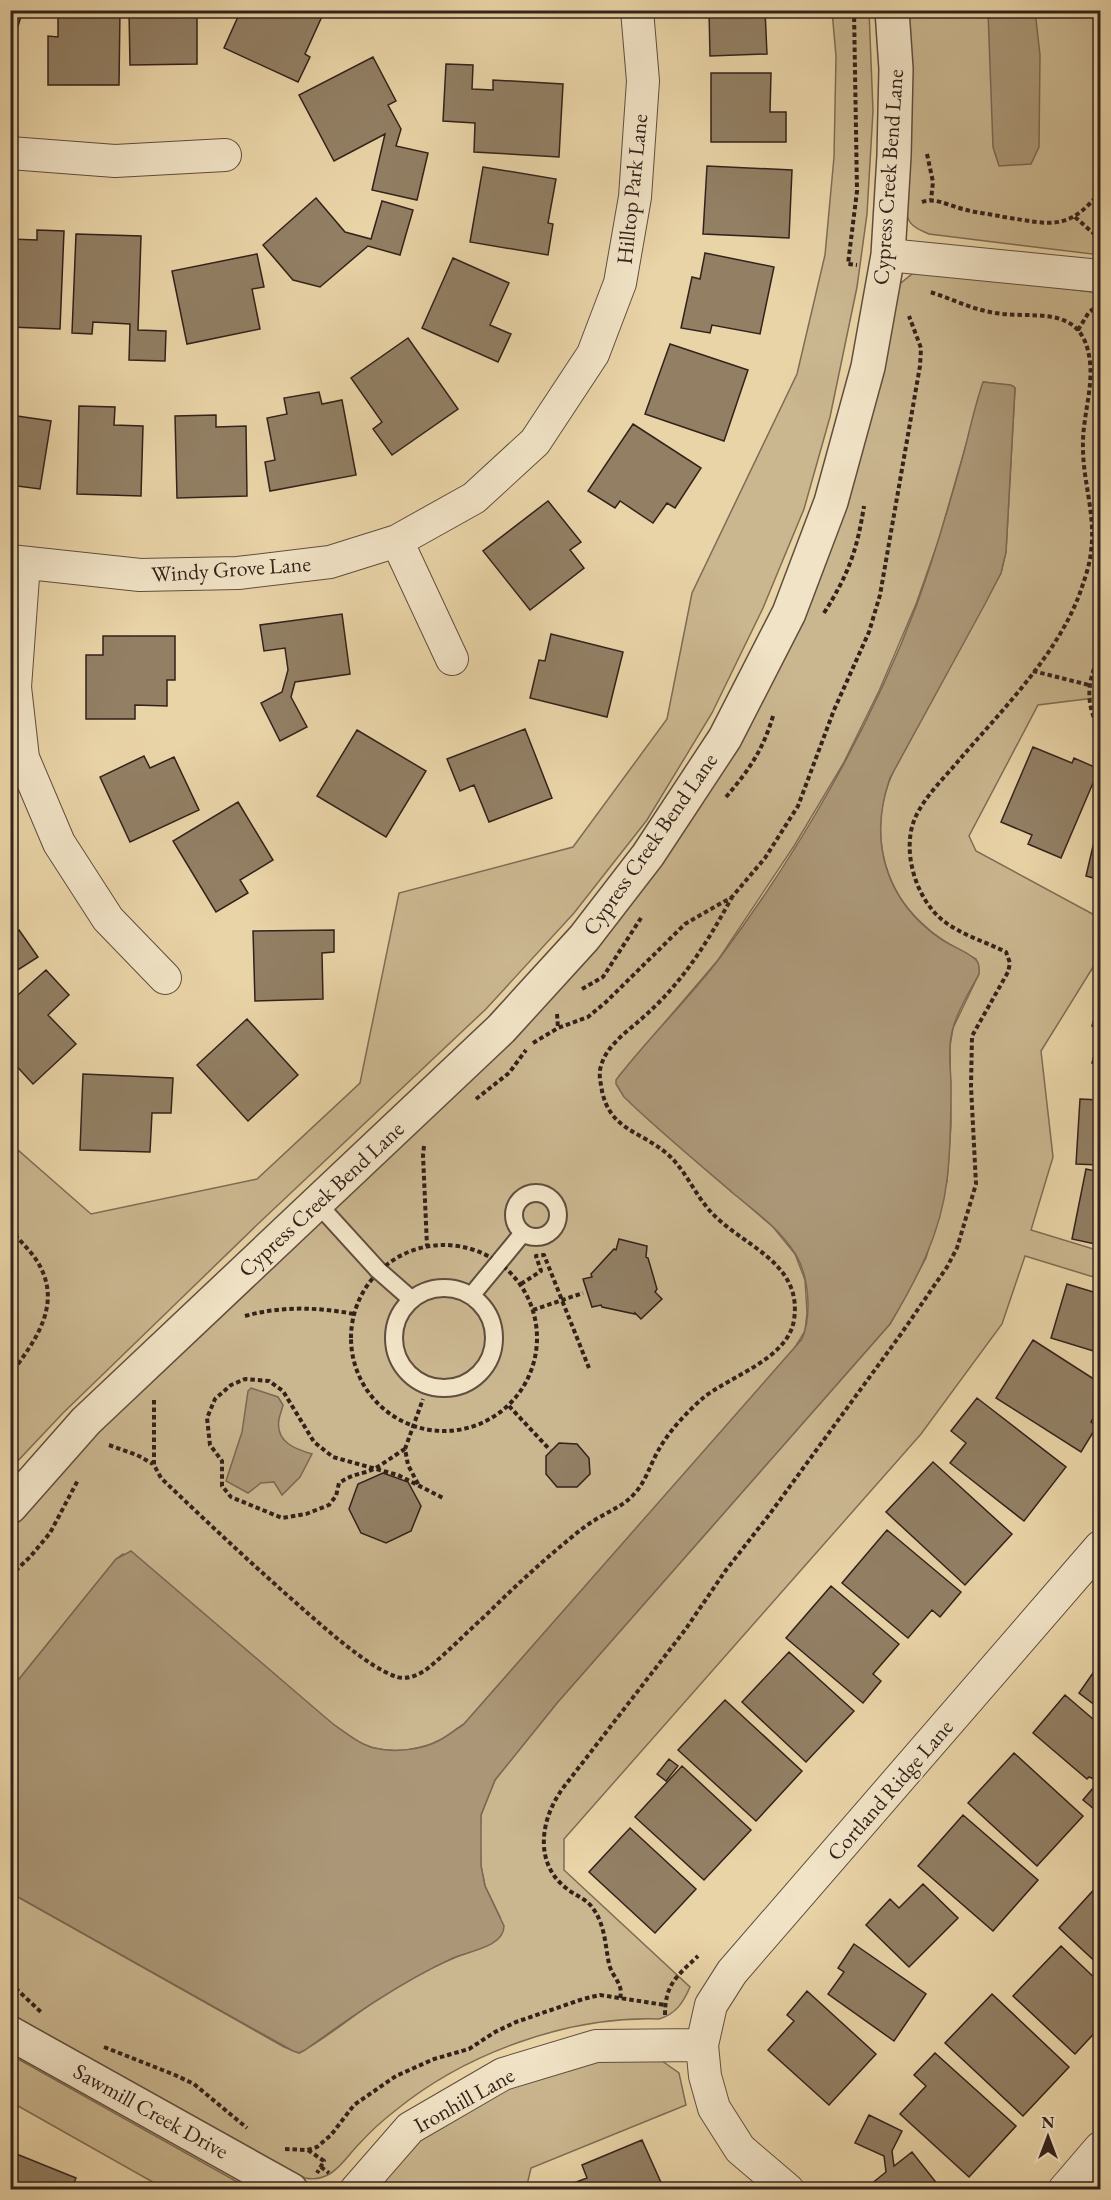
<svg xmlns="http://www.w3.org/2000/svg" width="1111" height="2200" viewBox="0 0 1111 2200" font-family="'EB Garamond',serif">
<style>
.green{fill:#cab68f;stroke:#7e6c55;stroke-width:1.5}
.water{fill:#ab9777;stroke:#7b6852;stroke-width:1.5}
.building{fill:#927f64;stroke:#33221b;stroke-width:1.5}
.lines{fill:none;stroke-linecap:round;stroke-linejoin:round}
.service-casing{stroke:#604e3e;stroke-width:20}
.minor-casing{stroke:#604e3e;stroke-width:34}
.tertiary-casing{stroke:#604e3e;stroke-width:36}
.path{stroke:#33221b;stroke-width:4;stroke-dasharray:4.5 3;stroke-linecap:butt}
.service{stroke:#f1e3c6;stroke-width:16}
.minor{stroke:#f1e3c6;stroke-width:32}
.tertiary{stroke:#f1e3c6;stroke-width:33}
.labels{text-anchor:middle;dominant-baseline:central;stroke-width:4.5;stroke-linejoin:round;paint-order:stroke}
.street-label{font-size:22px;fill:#33221b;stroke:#f1e3c6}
</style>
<rect width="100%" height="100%" fill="#e9d4a7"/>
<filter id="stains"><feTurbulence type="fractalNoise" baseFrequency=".00333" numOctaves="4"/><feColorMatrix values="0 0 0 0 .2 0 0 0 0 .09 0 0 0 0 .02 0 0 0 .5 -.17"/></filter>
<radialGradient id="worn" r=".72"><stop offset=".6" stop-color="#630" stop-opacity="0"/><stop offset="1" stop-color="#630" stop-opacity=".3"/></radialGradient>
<!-- green -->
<path class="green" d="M 832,11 L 869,11 L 873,111 L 867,214 L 857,287 L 830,417 L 804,509 L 763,608 L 712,713 L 647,820 L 574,913 L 486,1009 L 260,1222 L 63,1413 L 11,1468 L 11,1144 L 91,1214 L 257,1179 L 360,1083 L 399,893 L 573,847 L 667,719 L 692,593 L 797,374 L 825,255 L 834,157 L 836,56 Z
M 907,11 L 1100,11 L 1100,255 L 929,234 C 909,226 907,222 904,201 Z
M 924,271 L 1100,293 L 1100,424 L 1095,467 L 1100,473 L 1100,665 L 1094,685 L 1094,698 L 1038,705 L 969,836 L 976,851 L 1100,918 L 1100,956 L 1041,1051 L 1053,1157 L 1031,1230 L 1100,1251 L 1100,1279 L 1025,1256 L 1002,1324 L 921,1434 L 564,1839 L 564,1870 L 690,1987 C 683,2003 676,2014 659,2019 C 568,2016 466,2053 396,2110 C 383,2120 370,2132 359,2144 C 350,2153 342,2166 331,2173 C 322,2179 314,2180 305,2178 L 11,2014 L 11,1893 L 284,2047 L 299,2053 C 328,2038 358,2011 386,1993 C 418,1972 454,1957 490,1944 L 500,1917 L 485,1886 L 481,1866 L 480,1835 L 481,1815 L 495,1780 L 557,1703 L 890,1324 L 926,1258 L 947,1181 L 951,1125 L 950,1046 L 953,1028 L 979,974 L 976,959 C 958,949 940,940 925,926 C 880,887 868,824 894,770 L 1001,573 L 1006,552 L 1015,388 L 1013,386 L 984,382 L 939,539 L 916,604 L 879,691 L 843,764 L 794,846 L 718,960 L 619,1076 L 645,1116 L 773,1227 L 795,1254 L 805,1280 L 807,1313 L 805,1331 L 794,1349 L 464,1724 C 456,1729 448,1736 440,1740 C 422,1750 394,1753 374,1748 C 359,1744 346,1733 333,1724 L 123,1554 L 116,1559 L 11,1689 L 11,1523 L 59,1471 L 185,1347 L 717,776 L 896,287 L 912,274 Z
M 11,2055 L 250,2189 L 165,2189 L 11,2102 Z
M 655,2056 L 679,2073 L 686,2105 L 531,2168 L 526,2189 L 375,2190 L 420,2138 L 528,2077 L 587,2063 Z"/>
<!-- water -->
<path class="water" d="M 988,11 L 1035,11 L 1040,55 L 1039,147 L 1031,164 L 999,166 L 993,147 Z
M 983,382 L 1011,385 L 1015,388 L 1006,552 L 1001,573 L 985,604 L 890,778 C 868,841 885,901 942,940 C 951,946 971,953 977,961 C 980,965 979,969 979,974 C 970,991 958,1009 953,1028 C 948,1045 950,1065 951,1083 C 951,1115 951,1148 947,1180 C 941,1233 917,1279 890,1324 L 557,1703 L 495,1780 L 481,1815 L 481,1866 L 485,1886 L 504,1926 C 504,1947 469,1951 453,1958 C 399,1983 354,2015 305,2050 L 299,2053 L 293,2051 L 11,1893 L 11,1689 L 116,1559 L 131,1551 L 333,1724 C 346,1733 359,1744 374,1748 C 394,1753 422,1750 440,1740 C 448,1736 456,1729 464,1724 L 802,1339 C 812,1315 809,1277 796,1255 C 781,1230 756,1212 734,1194 C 697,1162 659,1131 624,1097 L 616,1084 L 616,1080 C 648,1038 687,1001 719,959 C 799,852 870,729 917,604 C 935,554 950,503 964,452 C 970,429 975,405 983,382 Z
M 251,1388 L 278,1397 L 283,1405 C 282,1410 280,1414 279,1419 C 275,1442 295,1449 312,1454 L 300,1477 L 282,1495 L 274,1482 L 261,1483 L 248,1493 L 226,1481 L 242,1432 L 248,1391 Z"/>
<!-- building -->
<path class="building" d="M 10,10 L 23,10 L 10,52 Z
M 58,10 L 120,10 L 119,85 L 48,85 L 48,36 L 58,37 Z
M 129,10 L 197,10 L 197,64 L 130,65 Z
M 241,10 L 324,12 L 305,54 L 310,57 L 298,82 L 224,48 Z
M 709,10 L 765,10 L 767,54 L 710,56 Z
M 373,57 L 396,101 L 388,105 L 401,129 L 396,146 L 428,153 L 417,200 L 372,190 L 385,134 L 334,161 L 299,95 Z
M 446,64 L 473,65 L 472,89 L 493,90 L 493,80 L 563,84 L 559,157 L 474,152 L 475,123 L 443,121 Z
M 711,73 L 771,73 L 770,112 L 786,112 L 786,142 L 711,142 Z
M 707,166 L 792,170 L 789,238 L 703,234 Z
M 483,167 L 556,179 L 548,223 L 553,224 L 548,255 L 470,242 Z
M 316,198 L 345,232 L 371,239 L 382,201 L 413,210 L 400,255 L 368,246 L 320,287 L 293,280 L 263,245 Z
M 37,230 L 64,231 L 60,329 L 10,327 L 10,239 L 37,240 Z
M 76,234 L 141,236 L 138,330 L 166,331 L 165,361 L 129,360 L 130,324 L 93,322 L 92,334 L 72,333 Z
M 705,253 L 774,267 L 760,334 L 712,325 L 710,333 L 681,328 L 692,277 L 700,279 Z
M 257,254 L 264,287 L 252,289 L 260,329 L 187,344 L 172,271 Z
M 453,258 L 509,283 L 490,325 L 511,334 L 498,362 L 422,328 Z
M 408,338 L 458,409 L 392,455 L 373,429 L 382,422 L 351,378 Z
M 670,344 L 748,370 L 724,441 L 645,414 Z
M 319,392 L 322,404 L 342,400 L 356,475 L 270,491 L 265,462 L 275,460 L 267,418 L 287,414 L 284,398 Z
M 79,406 L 115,407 L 114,425 L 143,426 L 141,496 L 77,494 Z
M 10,415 L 51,421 L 40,489 L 10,485 Z
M 216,415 L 216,427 L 246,426 L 247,496 L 177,498 L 175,416 Z
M 633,424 L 701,468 L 675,508 L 667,503 L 653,523 L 620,501 L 615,508 L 588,491 Z
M 548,501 L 581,542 L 570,550 L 584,568 L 530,610 L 483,551 Z
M 342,614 L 350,674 L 295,682 L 291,697 L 307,727 L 280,741 L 261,703 L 282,692 L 288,670 L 285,648 L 264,651 L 260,625 Z
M 551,634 L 623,652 L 607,717 L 530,698 L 539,660 L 545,661 Z
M 103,636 L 175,636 L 175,680 L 167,680 L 167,706 L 135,705 L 135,719 L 86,719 L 86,655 L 103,655 Z
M 525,729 L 552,798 L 489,822 L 474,785 L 460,791 L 447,759 Z
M 357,730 L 426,771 L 386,837 L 317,796 Z
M 1033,747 L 1072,763 L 1074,758 L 1099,769 L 1061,858 L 1028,844 L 1032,835 L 1001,822 Z
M 144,756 L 150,768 L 174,757 L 199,810 L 130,842 L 100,777 Z
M 238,802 L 273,860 L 240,880 L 248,893 L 216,912 L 173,841 Z
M 1100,816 L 1100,880 L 1086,876 Z
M 19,930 L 38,957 L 10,975 L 10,936 Z
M 334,930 L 334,952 L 322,953 L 323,999 L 255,1001 L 253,931 Z
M 46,970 L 69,995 L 48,1015 L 76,1044 L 33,1084 L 10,1059 L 10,1002 Z
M 1100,996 L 1100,1029 L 1092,1026 Z
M 247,1019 L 298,1075 L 248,1121 L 197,1065 Z
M 1100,1033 L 1100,1065 L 1092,1063 Z
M 83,1074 L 173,1078 L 171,1113 L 152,1113 L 150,1152 L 80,1150 Z
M 1080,1099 L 1100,1100 L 1100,1165 L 1076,1164 Z
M 1086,1169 L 1100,1172 L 1100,1245 L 1072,1239 Z
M 619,1239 L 647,1246 L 646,1257 L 648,1258 L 657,1289 L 655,1292 L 662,1299 L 641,1319 L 635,1313 L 635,1314 L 602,1307 L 601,1305 L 592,1307 L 583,1279 L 592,1277 L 591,1274 L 614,1249 L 616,1250 Z
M 1067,1284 L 1100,1294 L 1100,1353 L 1051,1338 Z
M 1033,1340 L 1100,1383 L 1100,1407 L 1091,1422 L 1097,1426 L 1081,1452 L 996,1398 Z
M 977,1398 L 1066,1467 L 1024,1521 L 950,1463 L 966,1443 L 951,1431 Z
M 559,1443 L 577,1444 L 589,1458 L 590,1474 L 577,1487 L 557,1487 L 546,1474 L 546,1456 Z
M 933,1462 L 1012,1534 L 965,1585 L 886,1512 Z
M 383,1473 L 408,1482 L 421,1506 L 411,1531 L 386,1543 L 361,1533 L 349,1509 L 358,1484 Z
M 887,1530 L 961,1592 L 940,1617 L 932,1610 L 908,1638 L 842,1583 Z
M 831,1586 L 899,1644 L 873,1674 L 881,1681 L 863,1703 L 786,1638 Z
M 789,1652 L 854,1711 L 806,1762 L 742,1702 Z
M 1100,1663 L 1100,1709 L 1079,1693 Z
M 1065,1695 L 1100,1725 L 1100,1763 L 1095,1770 L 1100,1772 L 1100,1814 L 1083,1800 L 1099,1781 L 1089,1777 L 1087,1779 L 1033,1733 Z
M 725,1700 L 802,1771 L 756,1821 L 678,1750 Z
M 1014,1753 L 1083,1816 L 1037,1866 L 968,1803 Z
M 669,1759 L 678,1766 L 666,1781 L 657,1774 Z
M 682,1766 L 751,1830 L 704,1880 L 635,1817 Z
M 963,1815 L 1038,1880 L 993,1931 L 918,1866 Z
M 630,1828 L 696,1889 L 655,1933 L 589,1872 Z
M 1100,1883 L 1100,1966 L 1059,1928 Z
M 923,1884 L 958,1918 L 909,1967 L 866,1925 L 890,1899 L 899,1908 Z
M 854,1944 L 926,1994 L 894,2041 L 828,1994 L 844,1972 L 838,1968 Z
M 1061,1946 L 1100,1983 L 1100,2027 L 1075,2054 L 1013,1996 Z
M 807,1991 L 876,2054 L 829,2105 L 768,2050 L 794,2021 L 787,2015 Z
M 992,1994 L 1069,2067 L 1023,2116 L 945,2043 Z
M 935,2053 L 1016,2126 L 969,2177 L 900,2114 L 926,2086 L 914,2075 Z
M 869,2115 L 902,2131 L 892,2151 L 894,2166 L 912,2152 L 942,2190 L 868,2190 L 866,2188 L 886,2172 L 884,2156 L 855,2143 Z
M 642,2140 L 663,2187 L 657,2190 L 574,2190 L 571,2184 L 587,2178 L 582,2165 Z
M 14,2153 L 76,2178 L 71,2190 L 10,2190 L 10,2161 Z"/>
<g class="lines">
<!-- service casing -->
<g class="service-casing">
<path id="service" d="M514 1215a22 22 0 1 1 44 0a22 22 0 1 1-44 0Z
M 317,1203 L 378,1270 L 411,1299
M394 1338a50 50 0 1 1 100 0a50 50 0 1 1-100 0Z
M 471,1296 L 523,1233"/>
</g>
<!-- minor casing -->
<g class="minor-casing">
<path id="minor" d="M 10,153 L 115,161 L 225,155
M 888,255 L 1100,276
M 397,541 L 452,659
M 10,561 L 140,575 L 238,573 L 330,562 L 397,541 L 474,498 L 535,442 L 593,354 L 620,283 L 635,197 L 643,81 L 637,10
M 24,563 L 15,687 L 23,758 L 59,843 L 108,919 L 165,978
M 356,2190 L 410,2128 L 503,2074 L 596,2046 L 702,2045
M 788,2190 L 740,2149 L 714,2108 L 705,2076 L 702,2045 L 711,2005 L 732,1972 L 1100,1547
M 1064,2190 L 1100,2148"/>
</g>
<!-- tertiary casing -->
<g class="tertiary-casing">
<path id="tertiary" d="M 10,1507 L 86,1421 L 501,1029 L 584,938 L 648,855 L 725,738 L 789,613 L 831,502 L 868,367 L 888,255 L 894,156 L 896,69 L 892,10
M 10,2033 L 291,2190"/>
</g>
<!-- path -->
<path class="path" d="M 854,10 L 857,191 L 848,264 L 857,265
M 927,154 L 933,182 L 931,200
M 922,202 C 936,197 949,206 963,209 C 976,213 991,214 1004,217 C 1050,224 1068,232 1100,192
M 1075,217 L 1100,239
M 1078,330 L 1089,312 L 1098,306
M 824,613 C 848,575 857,551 864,506
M 1033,671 L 1089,685
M 1097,724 C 1085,702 1088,677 1100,656
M 726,797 C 749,770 763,750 773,716
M 582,989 L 603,977 L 641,918
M 557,1014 L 558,1028
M 533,1043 L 558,1028 L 588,1017 L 606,1002 L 685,924 L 732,897 L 765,858 L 798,806 L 834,710 L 869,632 L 880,595 L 920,366 L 921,348 L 909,316
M 476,1099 L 509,1073 L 526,1050
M 424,1146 L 423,1155 L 427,1246
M 10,1229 C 19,1240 30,1250 37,1261 C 64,1304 35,1341 10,1375
M351 1338a93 93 0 1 1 186 0a93 93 0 1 1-186 0Z
M 521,1284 L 541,1271 L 536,1256 L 544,1255 L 589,1368
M 533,1310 L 583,1293
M 245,1316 C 281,1306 317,1307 354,1314
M 154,1400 L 154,1465 L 161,1478 C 208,1523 255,1567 304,1610 C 326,1629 369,1668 397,1677 C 408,1680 418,1675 427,1669 C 448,1652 466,1633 486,1615 C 510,1591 535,1568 561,1546 C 572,1537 583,1527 595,1520 C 609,1511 624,1506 635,1493 C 646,1481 650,1465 658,1451 C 669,1431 686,1413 703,1398 C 730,1376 788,1359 794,1320 C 803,1261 741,1246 710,1211 C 694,1193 684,1167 665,1152 C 639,1131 610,1129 602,1091 C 601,1084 599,1077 600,1070 C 604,1048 624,1034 639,1021 C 681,985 706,945 732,897
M 509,1406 L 550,1450
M 109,1445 L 137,1455 L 153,1464
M 405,1449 C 393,1456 379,1468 366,1472 C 355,1475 350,1476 339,1483 L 336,1496 L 329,1505 L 306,1514 L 282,1518 L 231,1497 L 222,1486 L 222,1461 L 210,1445 L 207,1418 L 215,1399 L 231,1385 L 245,1379 L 269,1381 L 283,1391 L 314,1442 L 333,1457 L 398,1475 L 445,1499
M 418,1484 L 408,1465 L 405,1449 L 423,1399
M 10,1576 L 30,1557 L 50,1533 L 78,1480
M 10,1983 L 42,2013
M 620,1998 C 624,1984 612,1977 609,1964 C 605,1944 605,1924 592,1907 C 585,1898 574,1895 566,1888 C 533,1862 541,1818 563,1788 L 685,1630 L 726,1570 L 769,1515 L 901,1334 L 947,1267 L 957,1248 L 976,1184 L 971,1086 L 972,1036 L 1008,972 L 1010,963 L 1006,952 C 986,942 964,936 945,922 C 916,901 900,849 916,816 C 926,795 945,777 960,759 C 1003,709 1059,653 1081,590 C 1085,578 1090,564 1091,551 C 1096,516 1083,482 1083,448 C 1082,419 1093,390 1090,362 C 1083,300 1031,321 990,312 C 969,308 950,298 930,292
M 665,2015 C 665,1984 677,1976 698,1956
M 104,2047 L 175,2075 L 194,2084 L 247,2128
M 285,2149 L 307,2150 L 317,2147 L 331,2135 L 354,2105 L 396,2076 L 434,2059 L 469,2049 L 495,2032 L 516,2022 L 583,1999 L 600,1995 L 665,2005
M 308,2150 L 324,2161 L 317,2173
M 321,2167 L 329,2173"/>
<!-- service -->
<use href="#service" class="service"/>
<!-- minor -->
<use href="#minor" class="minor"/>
<!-- tertiary -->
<use href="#tertiary" class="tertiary"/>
</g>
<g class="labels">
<!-- street labels -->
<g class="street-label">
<text transform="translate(888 177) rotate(-86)">Cypress Creek Bend Lane</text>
<text transform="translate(632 189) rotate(-84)">Hilltop Park Lane</text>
<text transform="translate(231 569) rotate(-4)">Windy Grove Lane</text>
<text transform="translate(650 844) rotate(-55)">Cypress Creek Bend Lane</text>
<text transform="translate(321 1199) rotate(-43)">Cypress Creek Bend Lane</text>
<text transform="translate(890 1790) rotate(-49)">Cortland Ridge Lane</text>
<text transform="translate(464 2100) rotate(-29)">Ironhill Lane</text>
<text transform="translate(151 2111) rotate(29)">Sawmill Creek Drive</text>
</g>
</g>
<!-- margin -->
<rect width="1111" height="2200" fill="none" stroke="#e9d4a7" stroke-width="36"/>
<rect x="12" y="12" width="1087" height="2176" fill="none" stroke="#33221b" stroke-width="3"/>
<rect x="18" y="18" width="1075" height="2164" fill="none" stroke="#33221b" stroke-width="1.5"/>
<!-- north arrow -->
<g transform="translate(1048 2137)" stroke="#f1e3c6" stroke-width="4.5" paint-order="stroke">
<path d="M0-4.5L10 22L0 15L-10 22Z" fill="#33221b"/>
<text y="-9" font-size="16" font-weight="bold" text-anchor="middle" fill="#33221b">N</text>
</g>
<rect width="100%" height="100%" filter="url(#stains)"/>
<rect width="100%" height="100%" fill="url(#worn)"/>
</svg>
